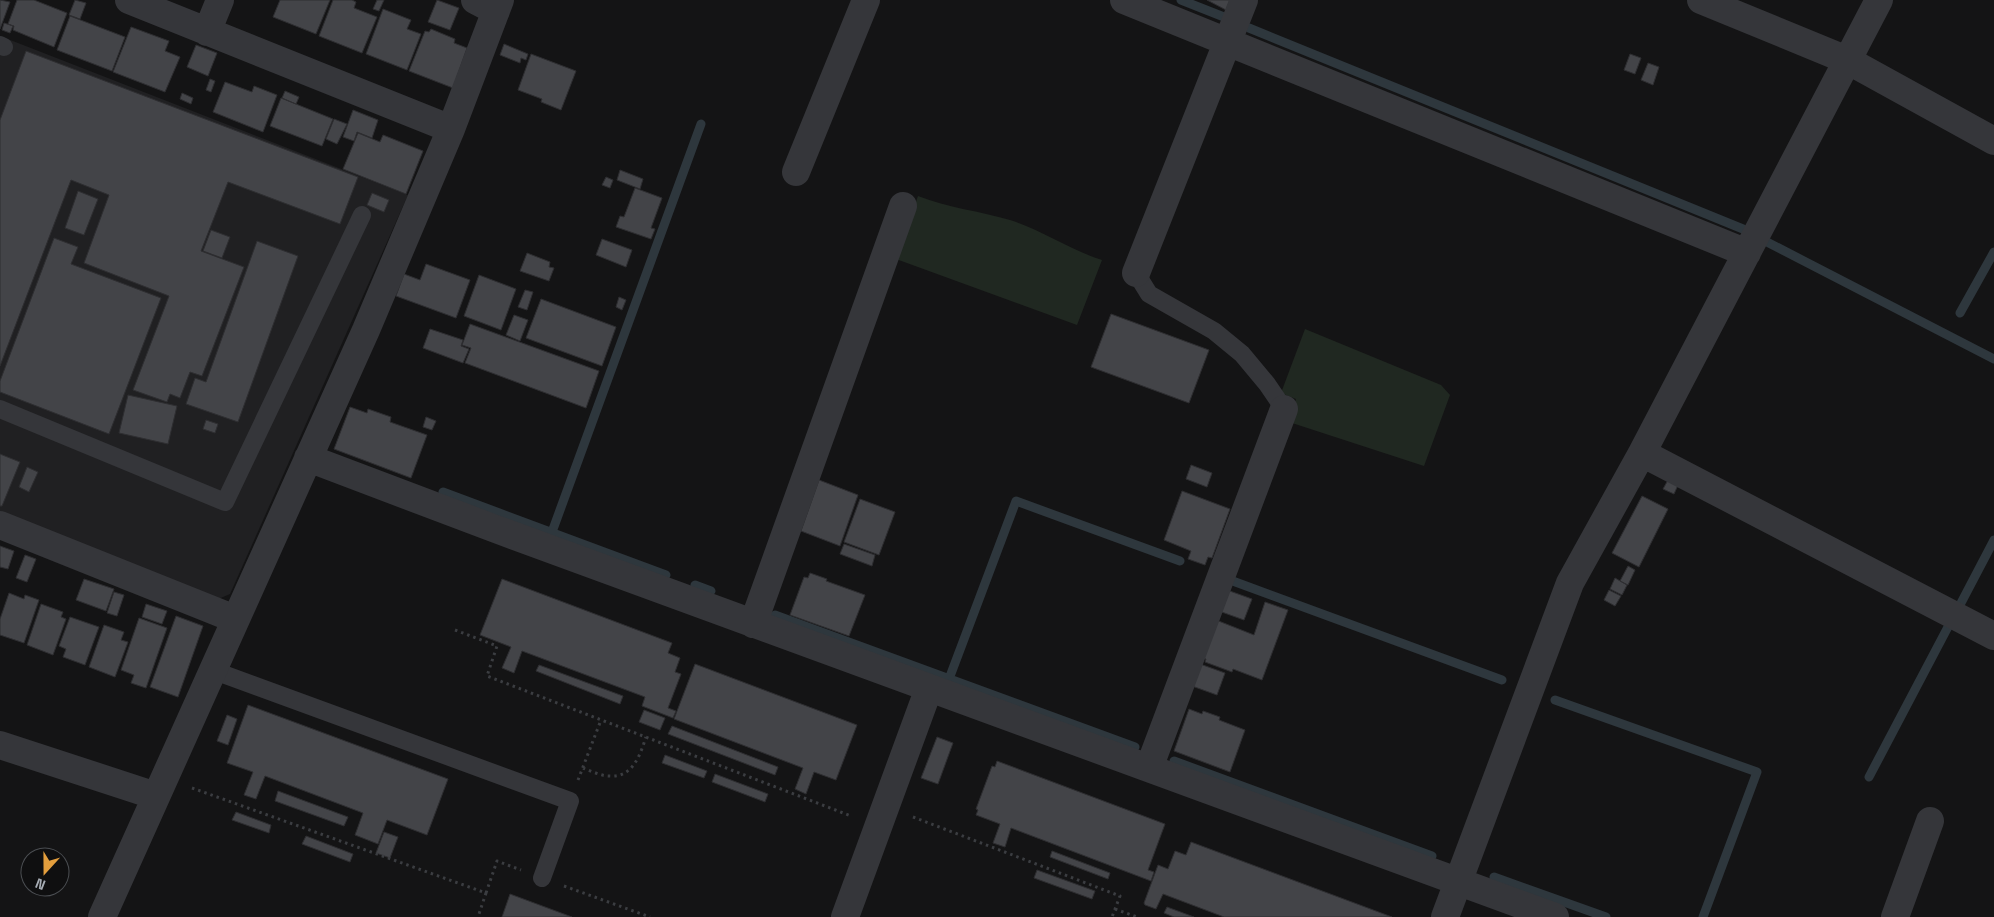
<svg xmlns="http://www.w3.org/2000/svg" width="1994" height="917" viewBox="0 0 1994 917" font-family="'Space Grotesk',sans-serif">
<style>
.built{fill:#202022}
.green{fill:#202821}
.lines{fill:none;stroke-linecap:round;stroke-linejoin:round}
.stream{stroke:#2e373d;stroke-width:9}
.building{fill:#434448;stroke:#2e2e31}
.path{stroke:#3b3d41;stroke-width:3;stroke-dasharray:2.5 4;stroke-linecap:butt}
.service{stroke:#35363a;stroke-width:18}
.minor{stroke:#35363a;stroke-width:28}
</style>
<rect width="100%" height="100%" fill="#141415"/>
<!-- built -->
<path class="built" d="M 0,36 L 408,195 L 230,594 L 216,600 L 0,514 Z"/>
<!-- green -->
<path class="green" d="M 918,196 C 948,208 980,211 1010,220 C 1042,230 1070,250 1102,260 L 1077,325 L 896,259 Z
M 1305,329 L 1441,385 L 1450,395 L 1424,466 L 1289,422 L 1296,399 L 1281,393 Z"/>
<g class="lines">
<!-- stream -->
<path class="stream" d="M 1181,0 L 1224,17
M 1249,28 L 1743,229
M 1767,242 L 1994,359
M 1960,313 L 1994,252
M 443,492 L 666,575
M 552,532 L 701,124
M 1230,580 L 1502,680
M 695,585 L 711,591
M 1961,603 L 1994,540
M 775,615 L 1135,747
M 949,679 L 1016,501 L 1180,561
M 1555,700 L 1757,772 L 1703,917
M 1174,761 L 1432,856
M 1869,777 L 1949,625
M 1494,877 L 1606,917"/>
</g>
<!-- building -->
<path class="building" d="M 0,0 L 10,2 L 0,29 Z
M 17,0 L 34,0 L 67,13 L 54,47 L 13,30 L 14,26 L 8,24 Z
M 75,0 L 86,3 L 80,19 L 69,15 Z
M 280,0 L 330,0 L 316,34 L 273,17 Z
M 333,0 L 352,0 L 356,2 L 354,8 L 377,17 L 362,53 L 319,36 Z
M 377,0 L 384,0 L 379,11 L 373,9 Z
M 437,0 L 459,8 L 450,30 L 428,22 Z
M 1207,0 L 1230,0 L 1226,10 Z
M 383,9 L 411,20 L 407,29 L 421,34 L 407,70 L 366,54 Z
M 70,16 L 125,37 L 112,71 L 57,50 Z
M 4,23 L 13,26 L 10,33 L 2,30 Z
M 131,27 L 169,41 L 165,51 L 180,57 L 165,92 L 113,72 Z
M 431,29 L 455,39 L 454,43 L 467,48 L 453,88 L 409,71 L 425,31 L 429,32 Z
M 504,44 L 528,54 L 526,60 L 521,58 L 520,63 L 500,55 Z
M 196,45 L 217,53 L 208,76 L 187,67 Z
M 26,51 L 358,177 L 340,224 L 228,182 L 201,251 L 244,267 L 202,376 L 190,372 L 180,398 L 170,394 L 167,402 L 133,390 L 169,296 L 84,263 L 109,195 L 71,180 L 0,366 L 0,120 Z
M 531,54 L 576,71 L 561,110 L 541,102 L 542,99 L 518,90 Z
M 1630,54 L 1641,58 L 1635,74 L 1624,70 Z
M 1648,63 L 1659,67 L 1653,85 L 1641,80 Z
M 210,79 L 215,81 L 211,92 L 206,90 Z
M 225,82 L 252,92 L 254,86 L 277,95 L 263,132 L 213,112 Z
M 285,91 L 299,97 L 296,104 L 282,98 Z
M 182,93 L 193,98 L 191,104 L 180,99 Z
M 281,98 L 333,119 L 322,146 L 270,126 Z
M 353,110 L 378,120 L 372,138 L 357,132 L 354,141 L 343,137 Z
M 334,119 L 347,124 L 337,144 L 326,139 Z
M 358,133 L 380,142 L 383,135 L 423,151 L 406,194 L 343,169 Z
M 620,170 L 643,179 L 640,189 L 617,180 Z
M 606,177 L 613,180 L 610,188 L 602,185 Z
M 635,188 L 662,198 L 651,228 L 655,229 L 651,239 L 616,227 L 620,216 L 624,217 Z
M 78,191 L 98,199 L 84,235 L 65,228 Z
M 372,193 L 389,200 L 384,212 L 367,205 Z
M 211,230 L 230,237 L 222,258 L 203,251 Z
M 54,238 L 78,247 L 71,264 L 161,298 L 109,434 L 0,392 L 0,381 Z
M 602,239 L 632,250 L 626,267 L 596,255 Z
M 257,241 L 298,256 L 238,422 L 186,404 L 195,378 L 206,382 Z
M 527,253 L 550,262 L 549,267 L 554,268 L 549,281 L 520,271 Z
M 426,264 L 470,280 L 456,318 L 396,296 L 404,274 L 420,280 Z
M 479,275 L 516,289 L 501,330 L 464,316 Z
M 525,290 L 533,292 L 527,310 L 518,307 Z
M 619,297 L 626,300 L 622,310 L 616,307 Z
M 541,299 L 616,327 L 602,366 L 526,338 Z
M 1111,314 L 1209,350 L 1189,403 L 1091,367 Z
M 514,315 L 528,320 L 520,341 L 506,335 Z
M 470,324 L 599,371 L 586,408 L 465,363 L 471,348 L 462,345 Z
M 430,329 L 463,340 L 461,346 L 469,349 L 463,363 L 423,348 Z
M 128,395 L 177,406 L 168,444 L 119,433 Z
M 350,407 L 367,413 L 368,409 L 391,417 L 390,422 L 427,435 L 411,478 L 334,449 Z
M 426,417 L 436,421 L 432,430 L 423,427 Z
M 206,420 L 218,424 L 215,433 L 203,429 Z
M 0,454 L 20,462 L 2,506 L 0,506 Z
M 1191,465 L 1212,473 L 1207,487 L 1186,479 Z
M 27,467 L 38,472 L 29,492 L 19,487 Z
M 819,480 L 858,495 L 840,546 L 801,531 Z
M 1668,480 L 1678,485 L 1674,494 L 1663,489 Z
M 1182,491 L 1230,509 L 1212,558 L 1208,557 L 1205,565 L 1188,559 L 1191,551 L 1164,540 Z
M 1642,496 L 1668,509 L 1639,567 L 1612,553 Z
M 860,499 L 895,512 L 879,555 L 844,542 Z
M 844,544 L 875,555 L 872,566 L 840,554 Z
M 0,546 L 14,551 L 8,569 L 0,567 Z
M 25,555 L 36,559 L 27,582 L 16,578 Z
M 1628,566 L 1635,570 L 1628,585 L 1620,581 Z
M 810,573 L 827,579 L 826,581 L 865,595 L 849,636 L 790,615 L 804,577 L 808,578 Z
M 1615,578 L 1627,585 L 1622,595 L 1610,589 Z
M 84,579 L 114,589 L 106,611 L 76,600 Z
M 502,579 L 672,643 L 668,653 L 680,658 L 675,672 L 681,674 L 668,708 L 676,711 L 673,718 L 642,706 L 645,697 L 522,651 L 514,673 L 502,668 L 511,647 L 480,635 Z
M 1227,590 L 1252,599 L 1244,620 L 1219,611 Z
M 1609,590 L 1621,596 L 1615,606 L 1604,600 Z
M 114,592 L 124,595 L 117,616 L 107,613 Z
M 9,593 L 24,599 L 25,595 L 39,600 L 24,643 L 0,635 L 0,619 Z
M 1265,602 L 1288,610 L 1262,680 L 1233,669 L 1232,672 L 1205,662 L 1206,659 L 1202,658 L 1216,620 L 1254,635 Z
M 41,604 L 63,612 L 61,617 L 66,619 L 53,655 L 27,645 Z
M 146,604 L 167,611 L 162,624 L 142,617 Z
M 176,616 L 203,626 L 178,697 L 150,687 Z
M 70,617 L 99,627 L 85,665 L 63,657 L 66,649 L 59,646 Z
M 139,618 L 167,628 L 146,688 L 131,683 L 134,675 L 121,670 Z
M 104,625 L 124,632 L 121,640 L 128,642 L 115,677 L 89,667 Z
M 695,664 L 857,725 L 836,780 L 814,772 L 806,794 L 795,789 L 803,768 L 674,719 Z
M 1200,664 L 1225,673 L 1217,695 L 1192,686 Z
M 539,665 L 623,696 L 620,704 L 536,671 Z
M 248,705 L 448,779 L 427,835 L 387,820 L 378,844 L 355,835 L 363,813 L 265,776 L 256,799 L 244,795 L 253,772 L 227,763 Z
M 1189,709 L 1202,714 L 1203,711 L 1220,717 L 1219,720 L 1245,730 L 1230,772 L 1174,751 Z
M 644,710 L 665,718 L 660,730 L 639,722 Z
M 227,715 L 237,719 L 228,745 L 217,741 Z
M 672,726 L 778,767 L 775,775 L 668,734 Z
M 937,737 L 953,743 L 938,784 L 921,778 Z
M 665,755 L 707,771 L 704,778 L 662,763 Z
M 997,761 L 1165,824 L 1148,870 L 1154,872 L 1151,881 L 1011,828 L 1005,847 L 993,843 L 1000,824 L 976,815 L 978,810 L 976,809 L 992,766 L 995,767 Z
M 715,774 L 768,794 L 765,802 L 712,782 Z
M 278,791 L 348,817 L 344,826 L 275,801 Z
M 236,812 L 271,825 L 269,833 L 232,820 Z
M 384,832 L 398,837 L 390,858 L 376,853 Z
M 306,836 L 353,854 L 350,862 L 302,844 Z
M 1191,842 L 1392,917 L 1224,917 L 1163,894 L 1156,909 L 1145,905 L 1144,903 L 1158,865 L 1168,869 L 1175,851 L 1186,855 Z
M 1052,851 L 1110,873 L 1108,879 L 1050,857 Z
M 1037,870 L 1095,891 L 1092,899 L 1034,878 Z
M 510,894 L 572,917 L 502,917 Z
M 1167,907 L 1194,917 L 1174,917 L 1164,913 Z"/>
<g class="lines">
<!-- path -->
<path class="path" d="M 455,630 L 497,646 L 487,676 L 851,816
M 583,768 C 591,771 601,776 609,776 C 633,778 640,755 646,737
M 578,780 L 601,720
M 192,788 L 486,893 L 478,917
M 913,817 L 1120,896 L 1112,917
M 564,886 L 650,917
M 486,893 L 497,861 L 521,870
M 1115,909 L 1137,917"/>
<!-- service -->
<path class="service" d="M 0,45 L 4,47
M 1136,273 L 1149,294 L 1214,331 L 1242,354 L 1267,384 L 1284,409
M 0,409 L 225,502 L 362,215
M 212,670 L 570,801 L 542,878"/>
<!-- minor -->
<path class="minor" d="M 129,0 L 451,129
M 475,0 L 496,11
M 1124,0 L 1747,253
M 1701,0 L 1847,60 L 1994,141
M 207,32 L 220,0
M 796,172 L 866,0
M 1136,273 L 1244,0
M 1642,453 L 1994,636
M 308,458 L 493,528 L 1555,917
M 0,525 L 235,619
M 753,624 L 903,206
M 0,745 L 156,796
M 1149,768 L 1284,409
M 102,917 L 366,330 L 451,129 L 500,0
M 845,917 L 929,688
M 1445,917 L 1570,583 L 1642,453 L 1879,0
M 1895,917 L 1930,821"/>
</g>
<!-- north arrow -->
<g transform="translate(45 872) rotate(201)"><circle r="24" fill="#0f0f10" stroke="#4b4e52"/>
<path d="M0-4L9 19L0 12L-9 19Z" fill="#e39e3d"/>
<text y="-8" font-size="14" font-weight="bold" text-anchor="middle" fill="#a6acb4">N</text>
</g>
</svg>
